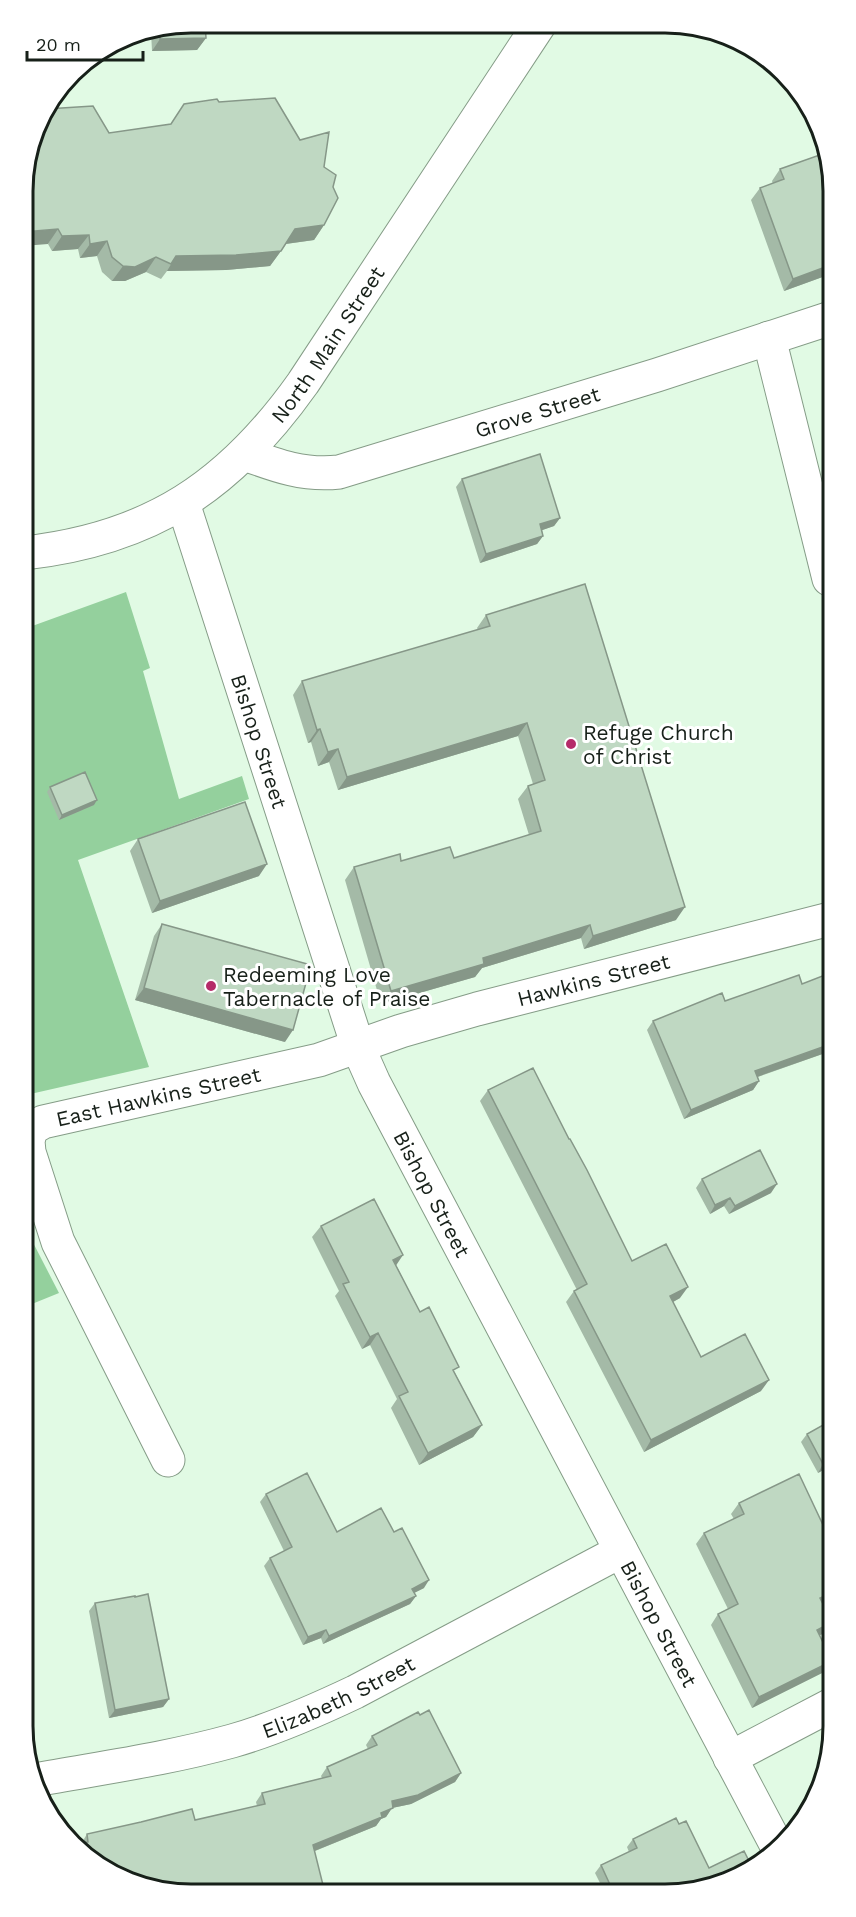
<svg xmlns="http://www.w3.org/2000/svg" width="856" height="1917" viewBox="0 0 856 1917" font-family="'Work Sans',sans-serif">
<style>
.green{fill:#94d09d}
.lines{fill:none;stroke-linecap:round;stroke-linejoin:round}
.street-casing{stroke:#859c87;stroke-width:35}
.secondary-casing{stroke:#859c87;stroke-width:35}
.street{stroke:#fff;stroke-width:33}
.secondary{stroke:#fff;stroke-width:33}
.wall{fill:#a4baa7}
.shaded-wall{fill:#869788}
.building{fill:#bfd8c2;stroke:#869788;stroke-width:1.5}
.poi-dot{fill:#b52b69;stroke:#fff;stroke-width:2}
.labels{text-anchor:middle;dominant-baseline:central;stroke-width:6;stroke-linejoin:round;paint-order:stroke}
.street-label{font-size:21px;fill:#172019;stroke:#fff}
.poi-label{font-size:21px;fill:#172019;stroke:#fff;text-anchor:start}
.rim{fill:none;stroke:#172019;stroke-width:3}
</style>
<rect width="100%" height="100%" fill="#e1fae4"/>
<!-- green -->
<path class="green" d="M 126,592 L 150,668 L 143,671 L 179,799 L 242,776 L 249,799 L 78,860 L 149,1067 L 26,1095 L 24,629 Z
M 26,1229 L 59,1293 L 27,1306 Z"/>
<g class="lines">
<!-- street casing -->
<g class="street-casing">
<g id="street">
<path d="M 769,338 L 829,579"/>
<path id="s1" d="M 183,503 L 358,1047 L 374,1083 L 777,1846"/>
<path id="s2" d="M 168,1460 L 58,1242 L 29,1152 L 28,1141 L 31,1129 L 43,1122 L 319,1060 L 401,1031 L 477,1009 L 830,919"/>
<path d="M 730,1758 L 833,1704"/>
<path id="s3" d="M 35,1780 C 100,1768 167,1759 232,1741 C 274,1729 315,1711 355,1692 L 621,1551"/>
</g>
</g>
<!-- secondary casing -->
<g class="secondary-casing">
<g id="secondary">
<path id="s4" d="M 245,454 C 277,466 305,476 339,472 L 657,375 L 828,319"/>
<path id="s5" d="M 24,553 C 151,539 230,486 303,383 L 539,25"/>
</g>
</g>
<!-- street -->
<use href="#street" class="street"/>
<!-- secondary -->
<use href="#secondary" class="secondary"/>
</g>
<!-- wall -->
<path class="wall" d="M 191,22 L 206,38 L 197,50 L 152,51 L 151,32 L 145,32 Z
M 219,102 L 300,140 L 324,167 L 324,225 L 314,240 L 286,244 L 270,266 L 226,270 L 167,271 L 161,279 L 146,272 L 125,281 L 112,281 L 102,272 L 97,256 L 80,258 L 78,249 L 52,251 L 48,244 L 109,133 L 170,125 L 184,104 Z
M 828,152 L 828,275 L 784,291 L 751,200 L 760,188 L 773,184 L 772,181 L 780,169 Z
M 462,479 L 560,518 L 554,526 L 542,530 L 543,536 L 537,544 L 480,563 L 456,487 Z
M 486,615 L 676,920 L 584,949 L 581,938 L 482,968 L 475,977 L 381,1004 L 345,880 L 354,867 L 401,861 L 454,858 L 529,835 L 518,799 L 528,786 L 533,784 L 518,736 L 338,790 L 329,762 L 318,766 L 311,742 L 308,743 L 293,695 L 302,681 L 478,630 L 477,628 Z
M 50,787 L 94,805 L 59,820 L 47,792 Z
M 138,839 L 259,876 L 152,913 L 130,851 Z
M 162,924 L 285,1042 L 135,1000 L 154,936 Z
M 830,973 L 831,1051 L 758,1077 L 759,1081 L 753,1090 L 684,1119 L 647,1030 L 653,1021 L 725,1001 L 802,984 Z
M 488,1090 L 569,1139 L 632,1261 L 680,1298 L 673,1302 L 701,1357 L 761,1391 L 644,1452 L 566,1302 L 574,1291 L 577,1290 L 480,1101 Z
M 702,1179 L 771,1193 L 729,1214 L 724,1206 L 710,1214 L 696,1188 Z
M 321,1226 L 396,1265 L 420,1312 L 455,1373 L 482,1425 L 473,1437 L 419,1465 L 391,1408 L 397,1399 L 370,1345 L 362,1349 L 335,1296 L 339,1291 L 312,1237 Z
M 832,1420 L 832,1465 L 818,1473 L 801,1442 L 807,1434 Z
M 266,1494 L 337,1532 L 424,1588 L 414,1593 L 416,1596 L 410,1604 L 323,1644 L 321,1638 L 303,1645 L 264,1566 L 270,1558 L 284,1551 L 260,1502 Z
M 739,1503 L 823,1604 L 832,1622 L 824,1633 L 819,1636 L 832,1661 L 824,1672 L 752,1708 L 711,1625 L 718,1614 L 728,1609 L 696,1544 L 704,1533 L 734,1519 L 731,1514 Z
M 95,1603 L 169,1699 L 163,1707 L 109,1718 L 89,1611 Z
M 420,1715 L 461,1773 L 455,1782 L 411,1804 L 392,1808 L 386,1817 L 381,1819 L 376,1826 L 315,1851 L 81,1844 L 87,1834 L 195,1820 L 257,1806 L 256,1802 L 262,1793 L 322,1778 L 321,1776 L 327,1767 L 368,1749 L 366,1745 L 372,1736 Z
M 633,1839 L 709,1889 L 603,1889 L 595,1873 L 601,1865 L 629,1852 L 627,1847 Z"/>
<!-- shaded-wall -->
<path class="shaded-wall" d="M 206,38 L 197,50 L 152,51 L 160,39 Z
M 324,225 L 314,240 L 285,244 L 295,229 Z
M 58,229 L 48,244 L 23,246 L 23,232 Z
M 89,235 L 78,249 L 52,251 L 62,236 Z
M 107,241 L 97,256 L 80,258 L 90,244 Z
M 281,251 L 270,266 L 226,270 L 167,271 L 176,256 Z
M 156,257 L 146,272 L 125,281 L 112,281 L 123,266 Z
M 828,266 L 828,275 L 784,291 L 793,279 Z
M 560,518 L 554,526 L 534,533 L 540,524 Z
M 543,536 L 537,544 L 480,563 L 486,554 Z
M 527,723 L 518,736 L 338,790 L 347,777 Z
M 320,729 L 311,742 L 308,743 L 317,730 Z
M 338,749 L 329,762 L 318,766 L 328,752 Z
M 97,800 L 94,805 L 59,820 L 62,815 Z
M 267,864 L 259,876 L 152,913 L 160,901 Z
M 685,907 L 676,920 L 584,949 L 593,936 Z
M 590,925 L 581,938 L 482,968 L 475,977 L 381,1004 L 391,991 L 483,958 Z
M 144,988 L 293,1030 L 285,1042 L 135,1000 Z
M 831,1044 L 831,1051 L 748,1080 L 755,1071 Z
M 759,1081 L 753,1090 L 684,1119 L 691,1110 Z
M 777,1184 L 771,1193 L 729,1214 L 735,1206 Z
M 730,1198 L 724,1206 L 710,1214 L 715,1205 Z
M 403,1255 L 395,1267 L 393,1260 Z
M 688,1287 L 680,1298 L 662,1308 L 670,1296 Z
M 378,1333 L 370,1345 L 362,1349 L 370,1337 Z
M 769,1380 L 761,1391 L 644,1452 L 651,1440 Z
M 482,1425 L 473,1437 L 419,1465 L 428,1453 Z
M 832,1460 L 832,1465 L 818,1473 L 823,1464 Z
M 429,1580 L 424,1588 L 406,1597 L 412,1589 Z
M 833,1592 L 833,1599 L 812,1609 L 820,1598 Z
M 416,1596 L 410,1604 L 323,1644 L 329,1636 Z
M 832,1622 L 824,1633 L 809,1641 L 817,1630 Z
M 326,1630 L 321,1638 L 303,1645 L 308,1637 Z
M 832,1661 L 824,1672 L 752,1708 L 759,1697 Z
M 169,1699 L 163,1707 L 109,1718 L 115,1710 Z
M 461,1773 L 455,1782 L 411,1804 L 392,1808 L 386,1817 L 381,1819 L 376,1826 L 307,1854 L 313,1845 L 392,1801 Z
M 323,1885 L 319,1891 L 300,1891 Z"/>
<!-- building -->
<path class="building" d="M 191,22 L 205,23 L 206,38 L 160,39 L 160,29 Z
M 275,98 L 300,140 L 329,132 L 324,167 L 336,175 L 333,187 L 338,198 L 324,225 L 295,229 L 281,251 L 236,255 L 176,256 L 171,264 L 156,257 L 135,267 L 123,266 L 112,257 L 107,241 L 90,244 L 89,235 L 62,236 L 58,229 L 23,232 L 23,180 L 40,116 L 46,109 L 93,106 L 109,133 L 171,124 L 184,104 L 217,99 L 219,102 Z
M 828,152 L 828,266 L 793,279 L 760,188 L 784,179 L 780,169 Z
M 540,454 L 560,518 L 540,524 L 543,536 L 486,554 L 462,479 Z
M 585,584 L 685,907 L 593,936 L 590,925 L 483,958 L 484,964 L 391,991 L 354,867 L 400,854 L 401,861 L 450,847 L 454,858 L 541,831 L 528,786 L 545,780 L 527,723 L 347,777 L 338,749 L 328,752 L 320,729 L 317,730 L 302,681 L 490,626 L 486,615 Z
M 85,772 L 97,800 L 62,815 L 50,787 Z
M 245,802 L 267,864 L 160,901 L 138,839 Z
M 162,924 L 311,965 L 293,1030 L 144,988 Z
M 830,973 L 831,1044 L 755,1071 L 759,1081 L 691,1110 L 653,1021 L 722,993 L 725,1001 L 799,975 L 802,984 Z
M 533,1068 L 569,1139 L 570,1139 L 587,1170 L 632,1261 L 666,1244 L 688,1287 L 670,1296 L 701,1357 L 745,1334 L 769,1380 L 651,1440 L 574,1291 L 587,1284 L 488,1090 Z
M 760,1150 L 777,1184 L 735,1206 L 730,1198 L 715,1205 L 702,1179 Z
M 374,1199 L 403,1255 L 393,1260 L 420,1312 L 429,1307 L 459,1367 L 453,1370 L 482,1425 L 428,1453 L 399,1396 L 408,1392 L 378,1333 L 370,1337 L 343,1284 L 349,1282 L 321,1226 Z
M 832,1420 L 832,1460 L 823,1464 L 807,1434 Z
M 307,1473 L 337,1532 L 381,1508 L 394,1532 L 402,1528 L 429,1580 L 412,1589 L 416,1596 L 329,1636 L 326,1630 L 308,1637 L 270,1558 L 292,1547 L 266,1494 Z
M 799,1474 L 832,1544 L 833,1592 L 820,1598 L 832,1622 L 817,1630 L 832,1661 L 759,1697 L 718,1614 L 738,1604 L 704,1533 L 744,1514 L 739,1503 Z
M 148,1594 L 169,1699 L 115,1710 L 95,1603 L 135,1596 L 135,1597 Z
M 429,1710 L 461,1773 L 418,1795 L 392,1801 L 393,1808 L 381,1813 L 382,1817 L 313,1845 L 323,1885 L 300,1891 L 158,1891 L 80,1852 L 75,1845 L 88,1842 L 87,1834 L 141,1822 L 192,1809 L 195,1820 L 265,1804 L 262,1793 L 331,1776 L 327,1767 L 377,1745 L 372,1736 L 418,1712 L 420,1715 Z
M 676,1818 L 679,1824 L 686,1821 L 709,1868 L 744,1851 L 750,1863 L 709,1889 L 612,1889 L 601,1865 L 637,1848 L 633,1839 Z"/>
<!-- markers -->
<g class="poi-dot">
<circle cx="571" cy="744" r="6"/>
<circle cx="211" cy="986" r="6"/>
</g>
<g class="labels">
<!-- street labels -->
<g class="street-label">
<text stroke="none"><textPath href="#s5" startOffset="384">North Main Street</textPath></text>
<text stroke="none"><textPath href="#s4" startOffset="304">Grove Street</textPath></text>
<text stroke="none"><textPath href="#s1" startOffset="250">Bishop Street</textPath></text>
<text stroke="none"><textPath href="#s2" startOffset="945">Hawkins Street</textPath></text>
<text stroke="none"><textPath href="#s2" startOffset="494">East Hawkins Street</textPath></text>
<text stroke="none"><textPath href="#s1" startOffset="736">Bishop Street</textPath></text>
<text stroke="none"><textPath href="#s1" startOffset="1222">Bishop Street</textPath></text>
<text stroke="none"><textPath href="#s3" startOffset="316">Elizabeth Street</textPath></text>
</g>
<!-- poi labels -->
<g class="poi-label">
<text x="583" y="732">Refuge Church<tspan x="583" dy="24">of Christ</tspan></text>
<text x="223" y="974">Redeeming Love<tspan x="223" dy="24">Tabernacle of Praise</tspan></text>
</g>
</g>
<!-- crop -->
<path d="M0 0H856V1917H0ZM191 33H665A158 158 0 0 1 823 191V1726A158 158 0 0 1 665 1884H191A158 158 0 0 1 33 1726V191A158 158 0 0 1 191 33Z" fill="#fff" fill-rule="evenodd"/>
<path class="rim" d="M191 33H665A158 158 0 0 1 823 191V1726A158 158 0 0 1 665 1884H191A158 158 0 0 1 33 1726V191A158 158 0 0 1 191 33Z"/>
<!-- scale -->
<path d="M27 51v9h116v-9" fill="none" stroke="#172019" stroke-width="3"/>
<text x="36" y="51" font-size="18" fill="#172019" stroke="#ffffff" stroke-width="4.5" paint-order="stroke">20 m</text>
</svg>
